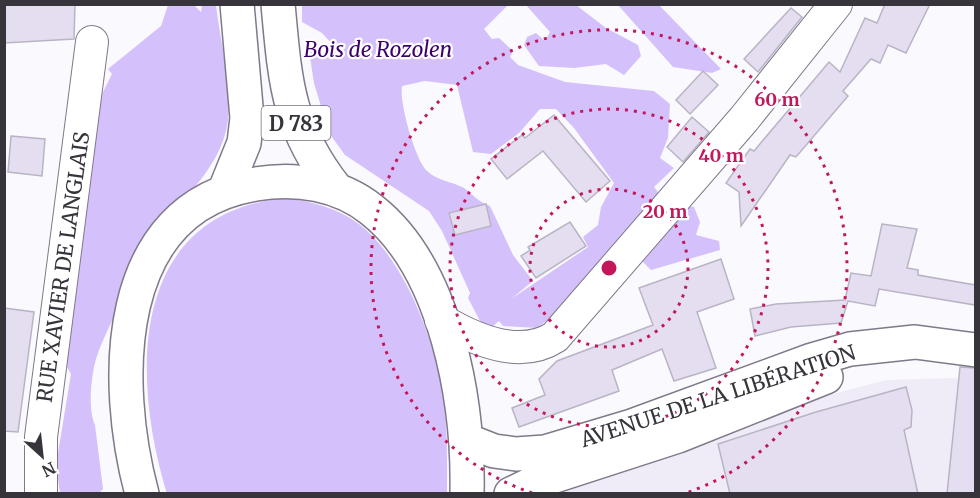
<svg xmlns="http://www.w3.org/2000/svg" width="980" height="498" viewBox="0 0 980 498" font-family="Merriweather,serif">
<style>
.built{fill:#f0ecf7}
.green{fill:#d4c0fb;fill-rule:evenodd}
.building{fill:#e4def0;stroke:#b9b4c5;stroke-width:1.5}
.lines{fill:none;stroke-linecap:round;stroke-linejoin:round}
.street-casing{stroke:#7f798a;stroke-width:34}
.secondary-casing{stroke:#7f798a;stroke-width:36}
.primary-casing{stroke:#7f798a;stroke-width:36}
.street{stroke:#fff;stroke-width:32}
.secondary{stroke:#fff;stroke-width:33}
.primary{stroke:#fff;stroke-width:33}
.ring{fill:none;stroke:#c2185b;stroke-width:3;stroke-dasharray:3 6}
.labels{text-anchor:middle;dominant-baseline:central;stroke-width:4.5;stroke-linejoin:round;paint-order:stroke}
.shield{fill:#fff;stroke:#737176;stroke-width:1.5}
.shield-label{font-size:20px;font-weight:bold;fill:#37343c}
.park-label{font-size:21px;font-style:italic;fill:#3b006b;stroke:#fff}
.street-label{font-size:21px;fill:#37343c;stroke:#fff}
.centre{fill:#c2185b;stroke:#fff;stroke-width:3}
.ring-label{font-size:18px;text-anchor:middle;font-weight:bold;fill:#c2185b;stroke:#fff;stroke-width:4.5;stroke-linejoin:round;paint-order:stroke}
</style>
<rect width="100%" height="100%" fill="#faf9fd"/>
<!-- built -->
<path class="built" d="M 953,378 L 975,379 L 975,493 L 553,494 L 810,400 L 886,380 Z"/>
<!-- green -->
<path class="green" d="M 168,5 L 194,5 L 201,12 L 202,5 L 216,5 C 220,43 235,93 226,131 C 214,178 171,209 142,244 C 129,260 127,279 121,299 C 114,321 99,343 94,367 C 91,383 88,409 95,425 L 103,489 L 99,493 L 60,493 L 56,465 L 71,374 L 62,358 L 94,110 L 112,74 L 108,69 L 161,26 Z
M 302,5 L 508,5 L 484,29 L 492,39 L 499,38 L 513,51 L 510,57 L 518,65 L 565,82 L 654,91 L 670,104 L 668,138 L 660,158 L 674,168 L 654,187 L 665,201 L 694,207 L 700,222 L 696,235 L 719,241 L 720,250 L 651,270 L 634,253 L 537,328 L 503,326 L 499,321 L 492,327 L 486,327 L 480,321 L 468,298 L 470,293 L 442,231 L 429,211 L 345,155 L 329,133 L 314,83 L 308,44 L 325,56 L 333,45 L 322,33 L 302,22 ZM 425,81 L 457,85 L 473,152 L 491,154 L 519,133 L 540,109 L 556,109 L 574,128 L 614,183 L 601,207 L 598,225 L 583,237 L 588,247 L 511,299 L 533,281 L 513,255 L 490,206 C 479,202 473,195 464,188 C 451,181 437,181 426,170 C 415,158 399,103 402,86 Z
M 526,5 L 576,5 L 606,28 L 638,45 L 641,56 L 624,75 L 606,64 L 574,68 L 539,66 L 524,45 L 527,37 L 536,33 L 545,41 L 550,32 Z
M 618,5 L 659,5 L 721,69 L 712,73 L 673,67 Z
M 287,198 C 312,202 338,208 359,224 C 403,258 433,336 442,389 C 448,423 447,459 447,493 L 167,494 C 131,376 128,212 287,198 Z"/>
<!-- building -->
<path class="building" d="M 4,4 L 75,4 L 74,39 L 4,43 Z
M 885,4 L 930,4 L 906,53 L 888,45 L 880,63 L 871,59 L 843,91 L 848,96 L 796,157 L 790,155 L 741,226 L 739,192 L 726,183 L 750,149 L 754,151 L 829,62 L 840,72 L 865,18 L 877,23 Z
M 791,8 L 802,17 L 758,72 L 744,59 Z
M 703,71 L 718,85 L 690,114 L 676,100 Z
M 554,115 L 610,181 L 586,202 L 543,151 L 507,179 L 491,159 L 522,135 L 525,138 Z
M 692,117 L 709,132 L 683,162 L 667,147 Z
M 11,136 L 45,139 L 42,176 L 8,172 Z
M 486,204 L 491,226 L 455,235 L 449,213 Z
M 570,222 L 586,246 L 536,278 L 521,256 L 530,250 L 528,247 Z
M 882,224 L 917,229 L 907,268 L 918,270 L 918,275 L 975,285 L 975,305 L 879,289 L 875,306 L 848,301 L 841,323 L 791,327 L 755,336 L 750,309 L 776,304 L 845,300 L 851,273 L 871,276 Z
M 721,259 L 734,299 L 697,312 L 716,368 L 674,381 L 662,349 L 612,370 L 619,391 L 519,427 L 512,408 L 545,395 L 539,379 L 557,361 L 653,325 L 639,288 Z
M 4,308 L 34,312 L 18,432 L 4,431 Z
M 960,367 L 975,368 L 975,494 L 947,494 Z
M 906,387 L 912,410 L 911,427 L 904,430 L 918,494 L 730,494 L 718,444 L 816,412 Z"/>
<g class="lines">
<!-- street casing -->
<g class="street-casing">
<path id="street" d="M 441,320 C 473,339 520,360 555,337 L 744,119 L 836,4
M 41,494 L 41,437 L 92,42"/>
</g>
<!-- secondary casing -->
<g class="secondary-casing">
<path id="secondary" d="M 466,440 L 494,451 L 516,454 L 545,452 L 632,426 L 812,360 L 850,349 L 915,342 L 976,350
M 511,494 L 536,482 L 678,436 L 826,377"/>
</g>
<!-- primary casing -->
<g class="primary-casing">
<path id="primary" d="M 278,4 C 285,80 287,127 336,189
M 225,190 L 244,143 L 247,118 L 237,4
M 142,494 C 112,382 111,207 256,184 C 296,177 340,184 372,210 C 447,269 469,404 467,494"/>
</g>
<!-- street -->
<use href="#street" class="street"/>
<!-- secondary -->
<use href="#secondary" class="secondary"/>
<!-- primary -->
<use href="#primary" class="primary"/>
</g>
<!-- distance rings -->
<g class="ring">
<circle cx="609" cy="268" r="79"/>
<circle cx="609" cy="268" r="159"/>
<path d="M532 493A238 238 0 1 1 686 493"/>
</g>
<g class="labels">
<!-- shield labels -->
<rect class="shield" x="261.5" y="106" width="69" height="34" rx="4.5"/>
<g class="shield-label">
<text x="296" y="123">D 783</text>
</g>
<!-- park labels -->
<g class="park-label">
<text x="378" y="49">Bois de Rozolen</text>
</g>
<!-- street labels -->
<g class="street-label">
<text transform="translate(63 267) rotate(-82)">RUE XAVIER DE LANGLAIS</text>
<text transform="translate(718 396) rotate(-18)">AVENUE DE LA LIBÉRATION</text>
</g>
</g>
<circle cx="609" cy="268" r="9" class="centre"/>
<g class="ring-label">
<text x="777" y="106">60 m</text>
<text x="721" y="162">40 m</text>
<text x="665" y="218">20 m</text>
</g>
<!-- border -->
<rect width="980" height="498" fill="none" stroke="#37343c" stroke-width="12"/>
<!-- north arrow -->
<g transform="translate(42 456) rotate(153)" stroke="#ffffff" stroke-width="4.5" paint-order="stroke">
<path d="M0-4.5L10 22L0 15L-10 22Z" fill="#37343c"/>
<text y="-9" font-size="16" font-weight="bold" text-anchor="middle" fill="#37343c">N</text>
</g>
</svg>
